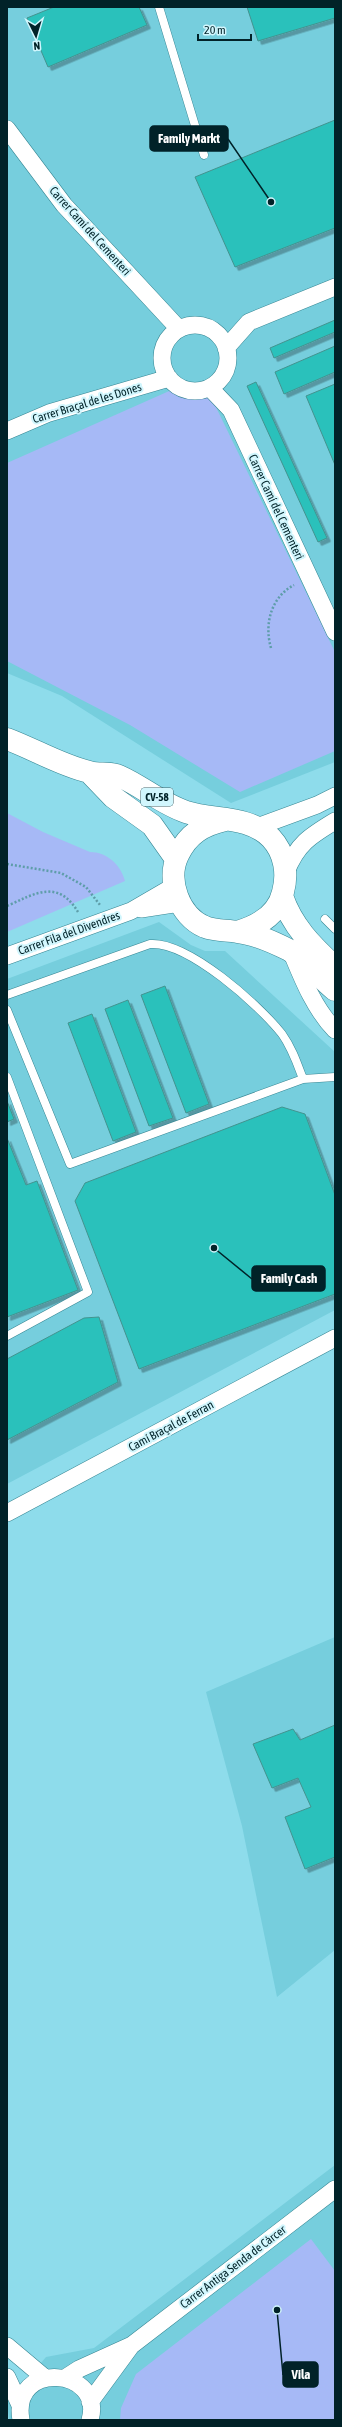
<svg xmlns="http://www.w3.org/2000/svg" width="342" height="2427" viewBox="0 0 342 2427" font-family="'Asap Condensed',sans-serif">
<style>
.built{fill:#76cedd}
.green{fill:#a6b9f6}
.building{fill:#29c1bb;stroke:#43938f;filter:url(#shadow)}
.lines{fill:none;stroke-linecap:round;stroke-linejoin:round}
.service-casing{stroke:#368693;stroke-width:9}
.minor-casing{stroke:#368693;stroke-width:18}
.primary-casing{stroke:#368693;stroke-width:23}
.path{stroke:#5e9da9;stroke-width:2.5;stroke-dasharray:2 2;stroke-linecap:butt}
.service{stroke:#fff;stroke-width:8}
.minor{stroke:#fff;stroke-width:17}
.primary{stroke:#fff;stroke-width:22}
.labels{text-anchor:middle;dominant-baseline:central;stroke-width:4;stroke-linejoin:round;paint-order:stroke}
.shield{fill:#d1f6fd;stroke:#3f6268;stroke-width:1}
.shield-label{font-size:11px;font-weight:bold;fill:#012228}
.street-label{font-size:12px;fill:#012228;stroke:#d1f6fd}
.leader{fill:none;stroke:#012228;stroke-width:1.5}
.callout-dot{fill:#012228;stroke:#d1f6fd;stroke-width:1.5}
.callout{fill:#012228;stroke:#012228;stroke-width:1.5}
.callout-label{font-size:13px;text-anchor:middle;font-weight:bold;fill:#fff}
</style>
<defs>
<filter id="shadow"><feDropShadow dx="3.5" dy="3.5" stdDeviation="0" flood-color="#0004"/></filter>
</defs>
<rect width="100%" height="100%" fill="#8edceb"/>
<!-- built -->
<path class="built" d="M 7,7 L 335,7 L 335,762 L 231,803 L 62,696 L 7,673 Z
M 159,922 L 191,945 L 205,951 L 225,951 L 335,1052 L 335,1310 L 7,1484 L 7,979 Z
M 335,1637 L 335,1950 L 277,1997 L 242,1826 L 206,1692 Z
M 335,2165 L 335,2420 L 9,2420 L 7,2403 L 46,2357 L 94,2348 Z"/>
<!-- green -->
<path class="green" d="M 194,386 L 211,397 L 335,652 L 335,751 L 240,792 L 130,725 L 7,661 L 7,463 L 176,388 Z
M 7,813 L 43,832 L 90,852 C 107,852 121,865 125,881 L 7,932 Z
M 311,2239 L 335,2271 L 335,2420 L 120,2420 L 121,2408 L 136,2374 Z"/>
<!-- building -->
<path class="building" d="M 54,7 L 139,7 L 147,25 L 48,67 L 27,18 Z
M 247,7 L 335,7 L 335,18 L 258,41 Z
M 335,120 L 335,228 L 235,267 L 195,177 Z
M 335,320 L 335,332 L 274,358 L 270,348 Z
M 335,346 L 335,372 L 284,394 L 275,372 Z
M 256,382 L 327,538 L 318,542 L 247,386 Z
M 335,384 L 335,465 L 306,396 Z
M 165,986 L 209,1104 L 186,1113 L 141,995 Z
M 128,1000 L 173,1118 L 149,1126 L 105,1009 Z
M 92,1014 L 136,1132 L 113,1141 L 68,1023 Z
M 7,1101 L 14,1119 L 7,1122 Z
M 282,1107 L 305,1114 L 335,1195 L 335,1294 L 139,1369 L 75,1201 L 85,1183 Z
M 7,1138 L 26,1185 L 37,1181 L 78,1290 L 7,1317 Z
M 99,1317 L 118,1382 L 7,1440 L 7,1359 L 84,1318 Z
M 335,1725 L 335,1857 L 305,1869 L 285,1817 L 311,1807 L 298,1778 L 272,1788 L 253,1744 L 293,1729 L 300,1740 Z"/>
<g class="lines">
<!-- service casing -->
<g class="service-casing">
<path id="service" d="M 159,7 L 204,155
M 325,919 L 335,929
M 7,995 L 150,944 C 188,941 259,1005 282,1034 C 292,1048 297,1063 303,1079
M 7,1010 L 70,1164 L 303,1079 L 335,1077
M 7,1077 L 88,1292 L 7,1336"/>
</g>
<!-- minor casing -->
<g class="minor-casing">
<path id="minor" d="M 7,129 L 64,205 L 179,329
M162 358a33 33 0 1 1 66 0a33 33 0 1 1-66 0Z
M 226,348 L 249,322 L 335,287
M 210,388 L 231,410 L 335,632
M 7,431 L 49,413 L 169,378
M 257,827 L 317,805 L 335,796
M 286,872 C 297,844 310,836 335,821
M 141,909 L 180,903
M 291,951 C 303,980 314,1008 335,1030
M 7,956 L 131,911 L 174,886
M 7,1513 L 335,1338
M 7,2346 L 45,2378
M 7,2377 L 20,2405
M 65,2378 L 79,2369 L 132,2345 L 335,2189
M 90,2402 L 131,2346
M 21,2420 C 10,2359 105,2368 90,2420"/>
</g>
<!-- primary casing -->
<g class="primary-casing">
<path id="primary" d="M 7,739 C 34,749 60,765 89,772 C 98,775 110,772 119,776 C 142,786 162,804 186,812 C 214,821 249,815 271,838 C 285,853 288,874 283,892 C 278,915 258,926 237,932
M 89,772 L 113,797 L 152,825 L 176,859
M 225,820 C 203,825 188,834 178,855 C 166,880 179,916 205,927 C 216,931 226,930 238,932 C 256,934 273,942 289,950 C 304,958 321,979 335,990
M 282,896 C 292,926 312,946 335,967"/>
</g>
<!-- path -->
<path class="path" d="M 271,648 C 264,624 271,597 294,585
M 7,864 L 61,873 L 86,887 L 100,905
M 7,906 C 36,893 58,879 78,912"/>
<!-- service -->
<use href="#service" class="service"/>
<!-- minor -->
<use href="#minor" class="minor"/>
<!-- primary -->
<use href="#primary" class="primary"/>
</g>
<g class="labels">
<!-- shield labels -->
<rect class="shield" x="141" y="788" width="32" height="18" rx="3"/>
<g class="shield-label">
<text x="157" y="797">CV-58</text>
</g>
<!-- street labels -->
<g class="street-label">
<text transform="translate(90 231) rotate(48)">Carrer Camí del Cementeri</text>
<text transform="translate(87 403) rotate(-17)">Carrer Braçal de les Dones</text>
<text transform="translate(276 507) rotate(65)">Carrer Camí del Cementeri</text>
<text transform="translate(69 933) rotate(-20)">Carrer Fila del Divendres</text>
<text transform="translate(171 1426) rotate(-28)">Camí Braçal de Ferran</text>
<text transform="translate(233 2267) rotate(-37)">Carrer Antiga Senda de Càrcer</text>
</g>
</g>
<!-- callouts -->
<path class="leader" d="M271 202L228 139M214 1248L252 1279M277 2310L283 2375"/>
<g class="callout-dot">
<circle cx="271" cy="202" r="4"/>
<circle cx="214" cy="1248" r="4"/>
<circle cx="277" cy="2310" r="4"/>
</g>
<g class="callout">
<rect x="150" y="126" width="78" height="25" rx="4"/>
<rect x="252" y="1266" width="73" height="25" rx="4"/>
<rect x="283" y="2362" width="35" height="25" rx="4"/>
</g>
<g class="callout-label">
<text x="189" y="143">Family Markt</text>
<text x="289" y="1283">Family Cash</text>
<text x="301" y="2379">Vila</text>
</g>
<!-- border -->
<rect width="342" height="2427" fill="none" stroke="#012228" stroke-width="16"/>
<!-- north arrow -->
<g transform="translate(36 36) rotate(175)" stroke="#d1f6fd" stroke-width="3" paint-order="stroke">
<path d="M0-3L7 15L0 10L-7 15Z" fill="#012228"/>
<text y="-6" font-size="11" font-weight="bold" text-anchor="middle" fill="#012228">N</text>
</g>
<!-- scale -->
<path d="M198 34v6h53v-6" fill="none" stroke="#012228" stroke-width="2"/>
<text x="204" y="34" font-size="12" fill="#012228" stroke="#d1f6fd" stroke-width="3" paint-order="stroke">20 m</text>
</svg>
